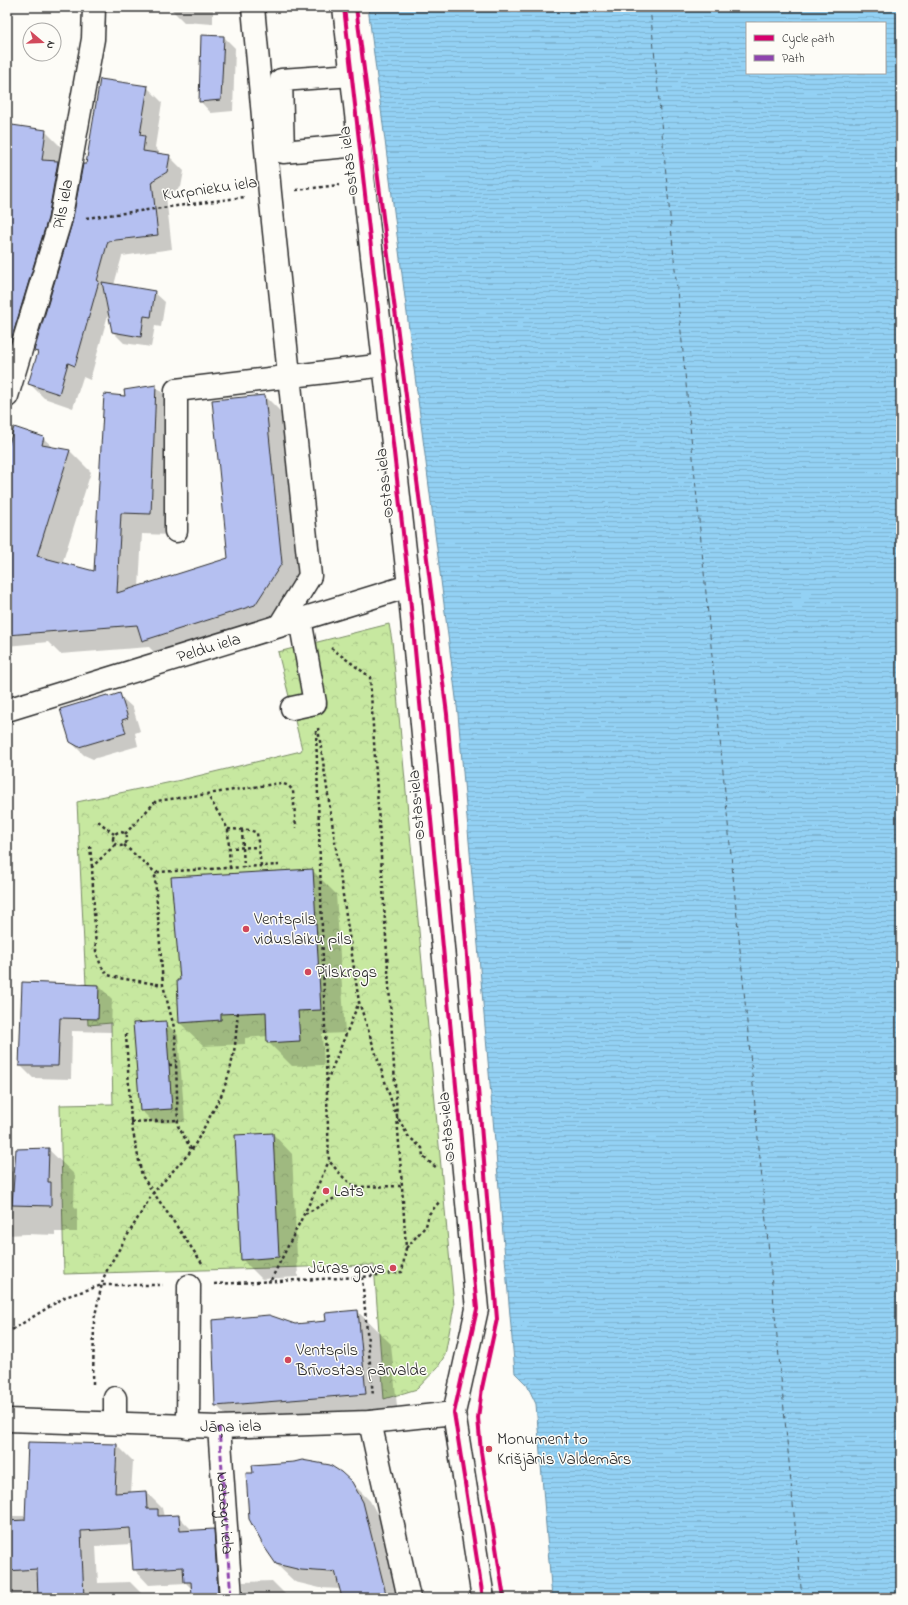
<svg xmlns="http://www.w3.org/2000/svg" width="908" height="1605" viewBox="0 0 908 1605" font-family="'Indie Flower',sans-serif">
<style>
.park{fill:url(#park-crowns);stroke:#798a66}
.water{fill:url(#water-rules);stroke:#698fa4;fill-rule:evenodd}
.shadow{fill:#0003}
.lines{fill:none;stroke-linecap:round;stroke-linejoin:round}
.ferry{stroke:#4a5d67;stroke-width:1;stroke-dasharray:5 4;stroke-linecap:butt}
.building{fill:#b5c0f1;stroke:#2b2b2b}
.minor-casing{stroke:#2b2b2b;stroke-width:25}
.path{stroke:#2b2b2b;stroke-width:2.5;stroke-dasharray:3 3;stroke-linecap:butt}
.minor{stroke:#fdfcf7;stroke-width:22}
.quiet{stroke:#8e44ad;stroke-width:3;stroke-dasharray:6 3;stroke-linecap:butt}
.cycleway-casing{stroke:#fdfcf7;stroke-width:6}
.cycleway{stroke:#d6006c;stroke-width:4}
.poi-dot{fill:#d1495b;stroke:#fdfcf7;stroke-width:1.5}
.labels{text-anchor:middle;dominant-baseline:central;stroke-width:3;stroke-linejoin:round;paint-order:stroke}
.street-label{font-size:17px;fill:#2b2b2b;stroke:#fdfcf7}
.poi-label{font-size:17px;fill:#2b2b2b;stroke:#fdfcf7;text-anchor:start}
</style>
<defs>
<pattern id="park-crowns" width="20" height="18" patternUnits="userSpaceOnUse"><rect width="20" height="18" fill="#c7e8a0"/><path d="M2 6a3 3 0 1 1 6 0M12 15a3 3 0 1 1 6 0" fill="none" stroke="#abc78a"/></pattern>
<pattern id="water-rules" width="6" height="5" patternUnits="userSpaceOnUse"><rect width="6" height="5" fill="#93d1f4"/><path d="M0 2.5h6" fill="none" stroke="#7fb4d1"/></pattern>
</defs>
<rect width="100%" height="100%" fill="#fdfcf7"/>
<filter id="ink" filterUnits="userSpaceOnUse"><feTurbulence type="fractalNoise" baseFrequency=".025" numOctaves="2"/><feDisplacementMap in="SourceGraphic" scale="8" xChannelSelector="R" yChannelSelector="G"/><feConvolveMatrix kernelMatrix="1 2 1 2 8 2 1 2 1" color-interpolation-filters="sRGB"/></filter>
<g filter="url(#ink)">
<!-- park -->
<path class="park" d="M 389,624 L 392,641 L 454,1306 L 445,1355 L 438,1367 L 417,1389 L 384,1399 L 374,1265 L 64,1274 L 60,1105 L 113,1104 L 111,1023 L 88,1025 L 77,802 L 181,780 L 301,751 L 302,749 L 278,652 Z"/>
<!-- water -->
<path class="water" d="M 368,7 L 901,7 L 901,1598 L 552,1598 L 536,1404 L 527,1385 L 515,1373 L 458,714 ZM 747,23 L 885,23 L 885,73 L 747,73 Z"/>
<!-- shadow -->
<path class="shadow" d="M 172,7 L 213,7 L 213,24 L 184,22 L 172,10 Z
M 224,37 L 235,48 L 233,111 L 211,113 L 200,101 Z
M 147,87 L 162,102 L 155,147 L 159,152 L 159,154 L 169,156 L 184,171 L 181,187 L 166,196 L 172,249 L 122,256 L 114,285 L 154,292 L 165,302 L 161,327 L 155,326 L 151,347 L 124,343 L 113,332 L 109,311 L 90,380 L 83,377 L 73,408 L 44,398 L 30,384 L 39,355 L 35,351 L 73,223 L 86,165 Z
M 7,127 L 45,131 L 61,147 L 59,163 L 73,178 L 7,358 Z
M 155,386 L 177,407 L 172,535 L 142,534 L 139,587 L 229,558 L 265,396 L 286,417 L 303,585 L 276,626 L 164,662 L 149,647 L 60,654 L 48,642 L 7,646 L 7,454 L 43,438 L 54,448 L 70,451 L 91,472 L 62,564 L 95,572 L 127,397 Z
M 119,695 L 133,708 L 140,731 L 135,733 L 138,746 L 93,759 L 84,755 L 71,742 L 107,696 L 109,698 Z
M 312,870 L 336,894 L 345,1033 L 322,1034 L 324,1065 L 292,1066 L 268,1042 L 268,1036 L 245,1038 L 245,1044 L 204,1046 L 180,1023 L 181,981 Z
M 23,983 L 99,986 L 112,999 L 111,1032 L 72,1031 L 71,1079 L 33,1078 L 20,1065 Z
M 165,1022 L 178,1035 L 185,1122 L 154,1123 L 141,1110 Z
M 273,1134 L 292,1154 L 298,1277 L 262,1279 L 242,1259 Z
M 48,1149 L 75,1175 L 74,1206 L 77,1209 L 77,1232 L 55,1232 L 55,1235 L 27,1234 L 7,1235 L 7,1172 L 16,1171 Z
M 357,1311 L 391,1344 L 399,1427 L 249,1439 L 216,1405 L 295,1325 L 327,1322 Z
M 117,1445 L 133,1461 L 131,1493 L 146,1492 L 162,1508 L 164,1517 L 178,1516 L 193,1531 L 213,1530 L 229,1545 L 233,1598 L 196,1598 L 193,1595 L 193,1590 L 186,1583 L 149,1585 L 134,1569 L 132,1544 L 96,1546 L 98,1583 L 130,1582 L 146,1598 L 7,1598 L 7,1516 L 26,1516 Z
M 294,1463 L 352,1483 L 370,1501 L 381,1521 L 400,1598 L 343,1598 L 341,1589 L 320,1588 L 295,1582 L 276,1564 L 254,1474 Z
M 272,1581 L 289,1598 L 244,1598 L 243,1582 Z"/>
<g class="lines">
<!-- ferry -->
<path class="ferry" d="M 650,7 L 802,1598"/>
</g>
<!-- building -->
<path class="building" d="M 201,35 L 224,36 L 221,100 L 199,102 Z
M 100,79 L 148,86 L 140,135 L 145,136 L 143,151 L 170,155 L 167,172 L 152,181 L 158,235 L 108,241 L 97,281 L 99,281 L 75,366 L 68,363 L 59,394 L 28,384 L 38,352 L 34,351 L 72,223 L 83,164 L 86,164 Z
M 12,125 L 46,130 L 42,160 L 58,161 L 48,218 L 9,347 L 7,346 L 7,126 Z
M 102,282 L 155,291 L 151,317 L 144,316 L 141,337 L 112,332 Z
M 156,385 L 151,514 L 121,513 L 117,593 L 228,558 L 212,400 L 265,395 L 282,563 L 255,605 L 142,641 L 137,625 L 7,635 L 7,451 L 14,427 L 44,437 L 42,445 L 70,450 L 37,556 L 94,571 L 104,394 L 125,396 L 124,390 Z
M 120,693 L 128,718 L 122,720 L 126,733 L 79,747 L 70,742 L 60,709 L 107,695 L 108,697 Z
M 313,869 L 321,1010 L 298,1011 L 300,1041 L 267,1043 L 266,1012 L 221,1014 L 221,1020 L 179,1023 L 177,980 L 180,980 L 171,877 Z
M 22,982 L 99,985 L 98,1019 L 60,1018 L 58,1066 L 19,1066 Z
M 166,1021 L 172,1109 L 140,1111 L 133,1023 Z
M 273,1133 L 279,1257 L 241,1260 L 235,1135 Z
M 49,1148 L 48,1182 L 51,1182 L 51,1206 L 12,1205 L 16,1149 Z
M 358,1310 L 366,1394 L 215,1406 L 212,1320 L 269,1315 L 295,1324 L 326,1321 L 325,1313 Z
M 28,1442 L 117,1444 L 115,1493 L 146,1491 L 147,1509 L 158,1509 L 158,1516 L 179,1515 L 180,1531 L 214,1529 L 218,1594 L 192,1596 L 191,1582 L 184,1582 L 183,1567 L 133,1570 L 130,1528 L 81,1531 L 84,1598 L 38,1598 L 37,1569 L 7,1571 L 7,1521 L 25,1520 Z
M 302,1460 L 330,1465 L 341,1472 L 352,1482 L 363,1502 L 387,1598 L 342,1598 L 335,1571 L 330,1572 L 301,1570 L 276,1564 L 263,1545 L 249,1519 L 246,1473 L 253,1473 L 252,1465 L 294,1462 Z"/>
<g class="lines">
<!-- minor casing -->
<g class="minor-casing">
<g id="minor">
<path d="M 253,7 L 270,193 L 310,576 L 280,625"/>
<path d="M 344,7 L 409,586 L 477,1309 L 454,1413 L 483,1598"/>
<path d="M 353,75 L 281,80 L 283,152 L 359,145"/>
<path id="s1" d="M 7,396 L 60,221 L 93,39 L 94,7"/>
<path d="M 176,531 L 176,390 L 385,365"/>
<path d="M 292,708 L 315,703 L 300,619"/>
<path id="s2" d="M 7,710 L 409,586"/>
<path id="s3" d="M 7,1420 L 219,1427 L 370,1422 L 454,1413"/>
<path d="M 370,1422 L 409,1598"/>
<path d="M 115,1423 L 115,1398"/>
<path d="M 188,1427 L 189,1286"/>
<path d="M 219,1427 L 231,1598"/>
</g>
</g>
<!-- path -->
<path class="path" d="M 296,190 L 339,185
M 86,218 L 245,197
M 331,648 L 370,677 L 397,1116 L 408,1136 L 422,1148 L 423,1157 L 437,1168
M 318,728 L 359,1002 L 395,1112
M 207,794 L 281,783 L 289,786 L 293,791 L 296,828
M 98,821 L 114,834
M 228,829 L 250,830 L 257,833 L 261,866
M 242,830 L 244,867
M113 839a7 7 0 1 1 14 0a7 7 0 1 1-14 0Z
M 125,834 L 156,801 L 207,794 L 228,829 L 230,868
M 115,845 L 92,867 L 96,951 L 101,966 L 108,975 L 119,978 L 163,985
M 124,845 L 157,874
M 90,846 L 92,867
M 228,848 L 259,847
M 126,1034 L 131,1122 L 142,1176 L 202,1263
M 169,1065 L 176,1065
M 327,1081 L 359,1002
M 397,1116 L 402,1186
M 131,1122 L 178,1120
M 191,1149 L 178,1126 L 175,1031 L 163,985 L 155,877 L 158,872 L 279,865
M 305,1214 L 355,1187
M 406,1248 L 426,1226 L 429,1214 L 440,1201
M 362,1277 L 373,1396
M 271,1280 L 312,1198 L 329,1161
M 214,1284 L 362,1277 L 402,1272 L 406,1248 L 402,1186 L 355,1187 L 343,1177 L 329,1161 L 316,730
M 7,1333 L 65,1297 L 102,1285 L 163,1285
M 93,1384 L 94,1320 L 103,1279 L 109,1266 L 153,1193 L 192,1150 L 222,1094 L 230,1071 L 235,1046 L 238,1010"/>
<!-- minor -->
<use href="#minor" class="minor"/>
<!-- quiet -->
<path class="quiet" id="s4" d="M 219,1427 L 231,1598"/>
<!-- cycleway casing -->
<g class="cycleway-casing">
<path id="cycleway" d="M 344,7 L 409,586 L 477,1309 L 454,1413 L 483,1598
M 356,7 L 447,714 L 497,1319 L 482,1388 L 478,1418 L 481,1452 L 504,1598"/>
</g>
<!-- cycleway -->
<use href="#cycleway" class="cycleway"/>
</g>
</g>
<!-- markers -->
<g class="poi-dot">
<circle cx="246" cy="929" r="4"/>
<circle cx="308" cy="972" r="4"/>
<circle cx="326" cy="1191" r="4"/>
<circle cx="393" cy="1268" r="4"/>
<circle cx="288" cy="1360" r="4"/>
<circle cx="489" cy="1449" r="4"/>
</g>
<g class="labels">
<!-- street labels -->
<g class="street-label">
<text transform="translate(349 161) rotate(-97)">Ostas iela</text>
<text transform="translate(210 189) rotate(-8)">Kurpnieku iela</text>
<text stroke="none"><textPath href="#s1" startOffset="200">Pils iela</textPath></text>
<text transform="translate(385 483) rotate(-96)">Ostas iela</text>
<text stroke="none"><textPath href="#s2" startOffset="211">Peldu iela</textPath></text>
<text transform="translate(417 805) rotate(-95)">Ostas iela</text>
<text transform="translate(447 1127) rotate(-95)">Ostas iela</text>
<text stroke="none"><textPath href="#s3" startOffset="224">Jāņa iela</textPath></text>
<text stroke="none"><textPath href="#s4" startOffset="86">Nabagu iela</textPath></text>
</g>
<!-- poi labels -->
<g class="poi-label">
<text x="254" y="919">Ventspils<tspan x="254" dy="20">viduslaiku pils</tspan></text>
<text x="316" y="972">Pilskrogs</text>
<text x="334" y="1191">Lats</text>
<text x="385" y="1268" text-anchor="end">Jūras govs</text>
<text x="296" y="1350">Ventspils<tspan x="296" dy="20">Brīvostas pārvalde</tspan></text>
<text x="497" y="1439">Monument to<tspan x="497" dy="20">Krišjānis Valdemārs</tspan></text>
</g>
</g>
<!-- margin -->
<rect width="908" height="1605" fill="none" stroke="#fdfcf7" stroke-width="24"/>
<rect x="12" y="12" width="884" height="1581" fill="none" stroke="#2b2b2b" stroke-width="1.5" filter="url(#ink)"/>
<!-- legend -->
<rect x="746" y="22" width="140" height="52" fill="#fdfcf7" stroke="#a9a8a5"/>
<rect x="754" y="35" width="20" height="6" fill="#d6006c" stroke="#a9a8a5"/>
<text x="782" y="42" font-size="12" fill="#2b2b2b">Cycle path</text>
<rect x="754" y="55" width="20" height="6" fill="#8e44ad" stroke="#a9a8a5"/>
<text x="782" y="62" font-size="12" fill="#2b2b2b">Path</text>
<!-- north arrow -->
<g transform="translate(42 42) rotate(109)"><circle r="19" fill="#fdfcf7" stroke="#a9a8a5"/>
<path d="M0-3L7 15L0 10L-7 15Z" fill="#d1495b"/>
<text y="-6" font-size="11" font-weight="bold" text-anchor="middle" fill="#2b2b2b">N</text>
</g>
</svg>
